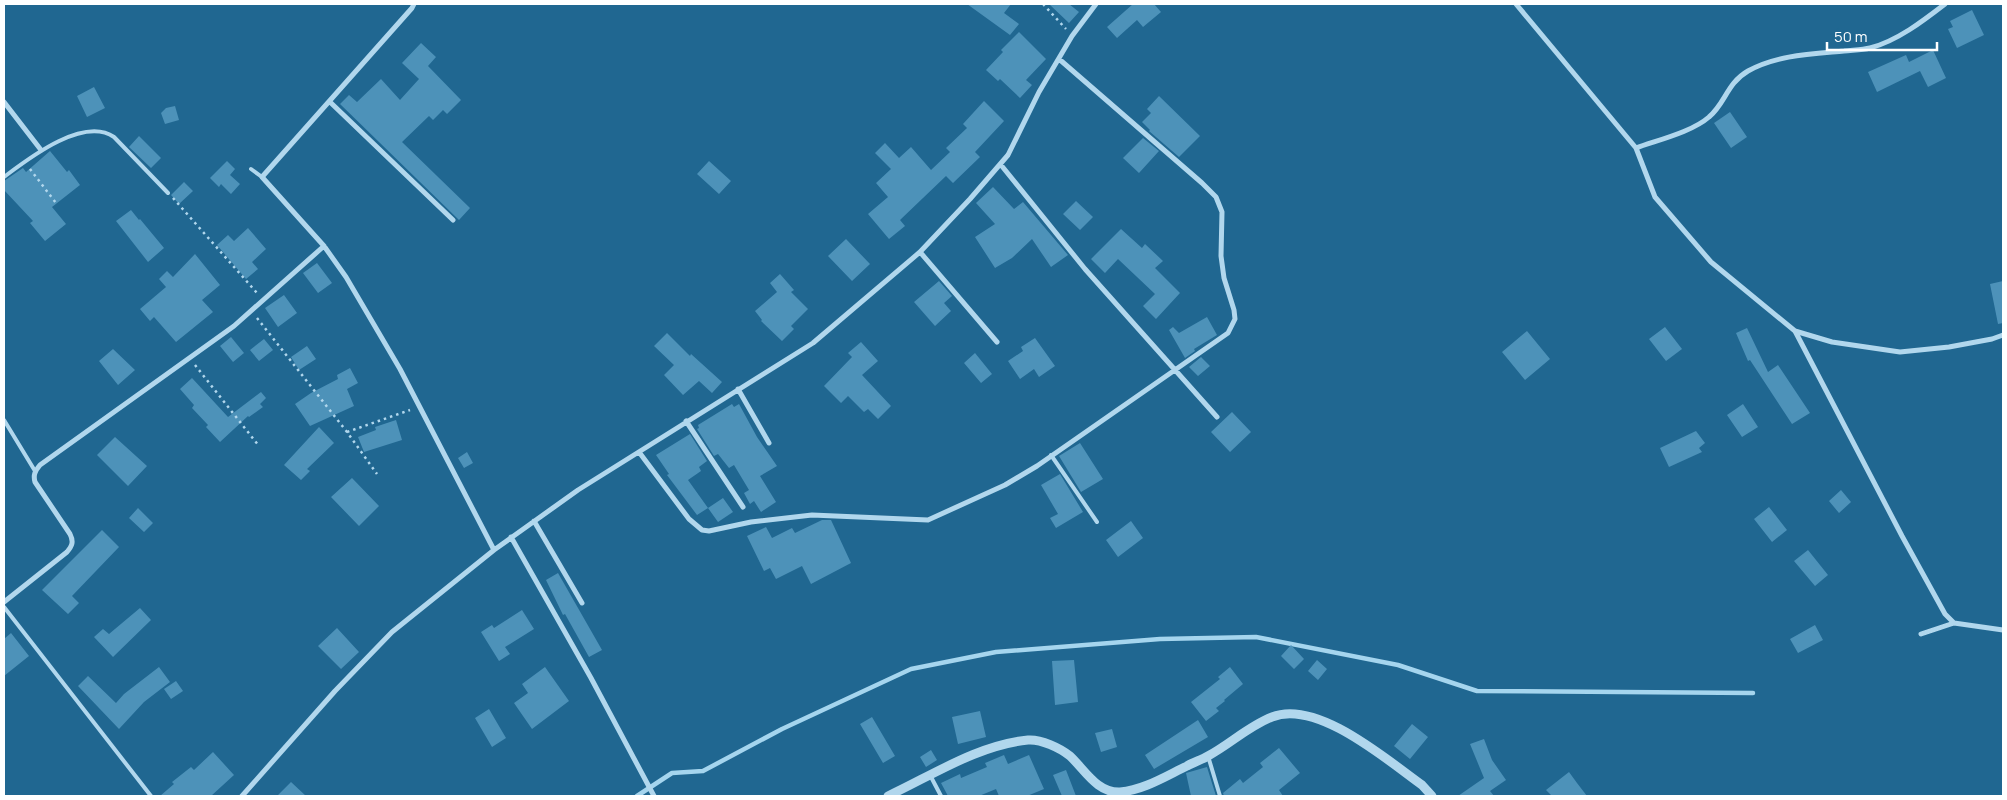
<svg xmlns="http://www.w3.org/2000/svg" width="2007" height="800" viewBox="0 0 2007 800" font-family="Manrope,sans-serif">
<style>
.lines{fill:none;stroke-linecap:round;stroke-linejoin:round}
.stream{stroke:#a5d5ee;stroke-width:4.5}
.building{fill:#4d92b9}
.path{stroke:#b1d7ed;stroke-width:2.5;stroke-dasharray:2.5 4;stroke-linecap:butt}
.service{stroke:#b1d7ed;stroke-width:4}
.minor{stroke:#b1d7ed;stroke-width:5}
.tertiary{stroke:#b1d7ed;stroke-width:9}
</style>
<rect width="100%" height="100%" fill="#206791"/>
<g class="lines">
<!-- stream -->
<path class="stream" d="M 637,796 L 672,773 L 703,771 L 782,729 L 911,669 L 996,652 L 1160,639 L 1256,637 L 1398,665 L 1477,691 L 1753,693"/>
</g>
<!-- building -->
<path class="building" d="M 967,4 L 1011,4 L 1004,13 L 1019,24 L 1010,35 Z
M 1049,4 L 1069,4 L 1079,12 L 1069,23 Z
M 1133,4 L 1154,4 L 1161,12 L 1143,27 L 1137,20 L 1117,38 L 1107,27 Z
M 1972,10 L 1984,35 L 1957,48 L 1948,29 L 1953,27 L 1950,21 Z
M 1019,32 L 1046,59 L 1026,80 L 1032,85 L 1020,98 L 1000,79 L 998,81 L 986,70 L 1003,52 L 1001,50 Z
M 421,43 L 436,57 L 428,66 L 461,100 L 447,114 L 443,110 L 433,120 L 429,116 L 402,142 L 470,208 L 459,220 L 340,104 L 349,95 L 357,102 L 381,79 L 400,100 L 419,79 L 402,63 Z
M 1933,50 L 1946,78 L 1928,87 L 1920,71 L 1877,92 L 1868,72 L 1906,55 L 1909,62 Z
M 94,87 L 105,108 L 87,117 L 77,96 Z
M 1159,96 L 1200,136 L 1179,157 L 1149,131 L 1150,130 L 1142,122 L 1151,113 L 1147,109 Z
M 984,101 L 1004,121 L 975,152 L 980,157 L 953,183 L 946,176 L 900,220 L 905,226 L 889,239 L 868,214 L 888,197 L 876,183 L 891,169 L 875,153 L 885,143 L 899,158 L 911,147 L 931,170 L 950,152 L 946,148 L 967,128 L 963,124 Z
M 175,106 L 179,120 L 165,124 L 161,113 L 166,108 Z
M 1730,112 L 1747,137 L 1731,148 L 1714,123 Z
M 139,136 L 161,158 L 151,168 L 129,147 Z
M 1143,138 L 1159,151 L 1139,173 L 1123,158 Z
M 50,151 L 67,172 L 69,170 L 80,185 L 52,207 L 66,224 L 45,241 L 30,223 L 33,221 L 4,190 L 4,181 L 23,168 L 26,172 Z
M 227,161 L 235,169 L 230,175 L 240,184 L 231,194 L 221,184 L 219,187 L 210,178 Z
M 709,161 L 731,181 L 719,194 L 697,174 Z
M 184,182 L 193,191 L 179,204 L 171,195 Z
M 993,187 L 1014,209 L 1023,202 L 1068,255 L 1051,267 L 1032,239 L 1012,258 L 995,268 L 975,237 L 995,224 L 976,203 Z
M 1076,201 L 1093,217 L 1080,230 L 1063,214 Z
M 131,210 L 139,220 L 140,219 L 164,248 L 148,262 L 116,221 Z
M 248,228 L 266,249 L 252,262 L 258,269 L 246,279 L 217,245 L 228,235 L 234,241 Z
M 1121,229 L 1142,248 L 1145,244 L 1163,261 L 1155,268 L 1180,293 L 1156,319 L 1143,306 L 1155,294 L 1118,259 L 1105,273 L 1091,259 Z
M 846,239 L 870,264 L 852,281 L 828,256 Z
M 195,254 L 220,285 L 202,300 L 213,312 L 176,342 L 154,317 L 150,321 L 140,309 L 166,287 L 159,279 L 167,271 L 173,277 Z
M 317,263 L 332,283 L 318,293 L 303,273 Z
M 780,274 L 794,290 L 791,292 L 808,309 L 791,326 L 794,329 L 782,341 L 761,321 L 762,320 L 755,311 L 777,292 L 770,283 Z
M 939,281 L 952,296 L 944,303 L 951,311 L 935,326 L 914,302 Z
M 2003,281 L 2003,323 L 1998,324 L 1990,284 Z
M 284,295 L 297,313 L 278,327 L 265,308 Z
M 1207,317 L 1217,335 L 1194,349 L 1195,351 L 1185,358 L 1169,330 L 1173,327 L 1179,333 Z
M 1665,327 L 1682,349 L 1666,361 L 1649,339 Z
M 1747,328 L 1768,372 L 1778,365 L 1810,413 L 1792,424 L 1750,360 L 1748,361 L 1736,333 Z
M 1527,331 L 1550,359 L 1525,380 L 1502,352 Z
M 667,333 L 690,356 L 691,354 L 722,382 L 712,393 L 699,381 L 683,395 L 664,375 L 674,365 L 654,346 Z
M 231,337 L 244,353 L 233,362 L 220,346 Z
M 1035,338 L 1055,366 L 1039,377 L 1034,369 L 1020,379 L 1008,361 L 1023,351 L 1021,347 Z
M 264,339 L 273,350 L 259,361 L 250,350 Z
M 861,342 L 878,361 L 862,375 L 891,406 L 878,419 L 868,409 L 864,412 L 848,396 L 841,403 L 824,386 L 852,357 L 848,353 Z
M 307,346 L 316,359 L 299,370 L 291,357 Z
M 113,349 L 135,370 L 118,385 L 99,361 Z
M 975,353 L 992,374 L 981,383 L 964,363 Z
M 1201,357 L 1210,366 L 1198,376 L 1189,367 Z
M 350,368 L 358,383 L 347,389 L 354,406 L 310,426 L 295,404 L 311,393 L 338,379 L 337,375 Z
M 192,378 L 228,417 L 261,392 L 266,398 L 260,404 L 263,407 L 249,417 L 248,416 L 220,442 L 206,427 L 208,425 L 192,408 L 194,405 L 180,389 Z
M 732,404 L 734,407 L 739,404 L 757,437 L 777,466 L 760,476 L 776,502 L 761,512 L 754,501 L 750,504 L 744,493 L 749,490 L 734,465 L 729,468 L 718,454 L 714,456 L 697,429 L 699,428 L 698,425 Z
M 1743,404 L 1758,427 L 1742,437 L 1727,415 Z
M 1232,412 L 1251,432 L 1230,452 L 1211,432 Z
M 396,420 L 402,440 L 364,452 L 358,437 L 376,430 L 375,427 Z
M 319,427 L 334,443 L 307,469 L 310,471 L 301,480 L 284,465 Z
M 1696,431 L 1705,443 L 1699,448 L 1702,452 L 1669,467 L 1660,448 Z
M 690,434 L 707,461 L 699,467 L 701,471 L 688,480 L 708,508 L 697,515 L 667,475 L 669,474 L 656,455 Z
M 115,437 L 147,466 L 128,486 L 97,455 Z
M 1080,443 L 1103,479 L 1081,492 L 1059,456 Z
M 467,452 L 473,463 L 464,468 L 458,458 Z
M 1060,474 L 1083,512 L 1056,528 L 1050,518 L 1058,514 L 1041,485 Z
M 352,478 L 379,506 L 359,526 L 331,497 Z
M 1841,490 L 1851,502 L 1839,513 L 1829,501 Z
M 723,498 L 733,512 L 718,522 L 708,508 Z
M 1769,507 L 1787,530 L 1772,542 L 1754,519 Z
M 138,508 L 153,523 L 144,532 L 129,518 Z
M 822,520 L 831,520 L 851,563 L 811,584 L 802,566 L 776,579 L 770,568 L 764,571 L 747,536 L 766,527 L 772,538 L 792,528 L 795,533 Z
M 1131,521 L 1143,538 L 1118,557 L 1106,540 Z
M 102,530 L 119,547 L 72,596 L 79,603 L 68,614 L 42,590 Z
M 1808,550 L 1828,575 L 1815,586 L 1794,561 Z
M 558,573 L 602,650 L 589,657 L 565,614 L 563,615 L 546,580 Z
M 140,608 L 151,620 L 113,657 L 94,637 L 103,629 L 109,634 Z
M 522,610 L 534,629 L 505,647 L 510,654 L 499,661 L 481,632 L 492,625 L 494,628 Z
M 1815,625 L 1823,640 L 1798,653 L 1790,639 Z
M 337,628 L 359,652 L 341,669 L 318,646 Z
M 11,633 L 29,656 L 4,676 L 4,639 Z
M 1291,645 L 1304,659 L 1294,669 L 1281,656 Z
M 1074,660 L 1078,702 L 1055,705 L 1052,661 Z
M 1317,660 L 1327,669 L 1318,680 L 1308,671 Z
M 159,667 L 170,682 L 144,702 L 119,729 L 78,686 L 88,676 L 116,703 L 124,694 Z
M 545,667 L 569,701 L 532,729 L 514,703 L 528,693 L 522,684 Z
M 1230,667 L 1243,684 L 1224,700 L 1225,701 L 1216,708 L 1219,711 L 1206,721 L 1191,702 L 1220,679 L 1218,677 Z
M 176,681 L 183,691 L 171,699 L 164,689 Z
M 489,709 L 506,738 L 492,747 L 475,718 Z
M 980,711 L 986,737 L 958,744 L 952,717 Z
M 872,717 L 895,756 L 883,763 L 860,724 Z
M 1198,720 L 1208,737 L 1154,769 L 1145,755 Z
M 1412,724 L 1428,737 L 1410,759 L 1394,746 Z
M 1112,729 L 1117,747 L 1101,752 L 1095,733 Z
M 1484,739 L 1492,760 L 1506,780 L 1490,791 L 1494,796 L 1458,796 L 1484,778 L 1470,744 Z
M 1279,748 L 1300,773 L 1279,790 L 1283,796 L 1224,796 L 1223,793 L 1240,779 L 1243,783 L 1263,767 L 1260,763 Z
M 931,750 L 937,760 L 926,767 L 920,757 Z
M 213,752 L 234,775 L 211,796 L 160,796 L 174,784 L 172,782 L 191,767 L 194,770 Z
M 1004,755 L 1008,764 L 1029,755 L 1044,789 L 1027,796 L 999,796 L 996,789 L 979,796 L 948,796 L 941,783 L 960,774 L 961,778 L 987,767 L 985,763 Z
M 1207,767 L 1216,796 L 1191,796 L 1186,773 Z
M 1066,770 L 1076,796 L 1062,796 L 1053,775 Z
M 1569,772 L 1577,783 L 1587,796 L 1552,796 L 1546,790 Z
M 291,782 L 306,796 L 277,796 Z"/>
<g class="lines">
<!-- path -->
<path class="path" d="M 1043,4 L 1066,29
M 30,169 L 56,203
M 173,198 L 257,293
M 257,318 L 347,432 L 377,474
M 195,365 L 259,446
M 347,432 L 410,410"/>
<!-- service -->
<path class="service" d="M 251,169 L 262,177
M 4,177 C 28,159 83,116 114,137 L 168,193
M 4,420 L 35,471
M 1051,455 L 1097,522
M 4,607 L 151,796
M 1208,756 L 1220,796
M 930,775 L 941,796"/>
<!-- minor -->
<path class="minor" d="M 414,4 L 412,8 L 262,177 L 324,246 L 346,277 L 400,369 L 494,550
M 1516,4 L 1636,148 L 1655,197 L 1711,262 L 1795,331 L 1902,536 L 1945,614 L 1954,623 L 2003,630
M 4,102 L 41,150
M 330,102 L 453,220
M 1636,148 C 1658,140 1692,132 1709,117 C 1725,104 1727,83 1748,71 C 1777,55 1811,54 1844,51 C 1852,50 1862,50 1870,48 C 1897,41 1923,21 1945,4
M 1001,165 L 1085,269 L 1217,417
M 920,252 L 997,342
M 1795,331 L 1832,342 L 1900,352 L 1949,347 L 1992,339 L 2003,335
M 738,389 L 769,443
M 686,421 L 743,507
M 639,452 L 689,519 L 702,530 L 709,531 L 751,522 L 812,515 L 928,520 L 1005,485 L 1037,466 L 1228,333 L 1235,319 L 1234,310 L 1224,278 L 1221,256 L 1222,212 L 1216,197 L 1202,183 L 1059,59
M 534,521 L 582,603
M 511,537 L 591,678 L 654,796
M 4,602 L 67,552 C 72,546 74,542 70,534 L 35,482 C 33,475 35,471 40,465 L 234,326 L 324,246
M 1921,634 L 1954,623
M 242,796 L 335,691 L 392,632 L 494,550 L 578,490 L 813,343 L 920,252 L 970,199 L 1008,155 L 1039,92 L 1072,36 L 1096,4"/>
<!-- tertiary -->
<path class="tertiary" d="M 888,796 C 933,775 978,745 1028,740 C 1041,739 1060,748 1070,756 C 1085,770 1097,793 1120,792 C 1144,790 1166,776 1187,766 C 1194,762 1201,760 1208,756 C 1230,744 1249,726 1272,717 C 1317,699 1387,760 1422,785 L 1432,796"/>
</g>
<!-- border -->
<rect width="2007" height="800" fill="none" stroke="#ffffff" stroke-width="10"/>
<!-- scale -->
<path d="M1827 42v8h110v-8" fill="none" stroke="#ffffff" stroke-width="2.5"/>
<text x="1834" y="42" font-size="15" fill="#ffffff" stroke="#206791" stroke-width="4" paint-order="stroke">50 m</text>
</svg>
